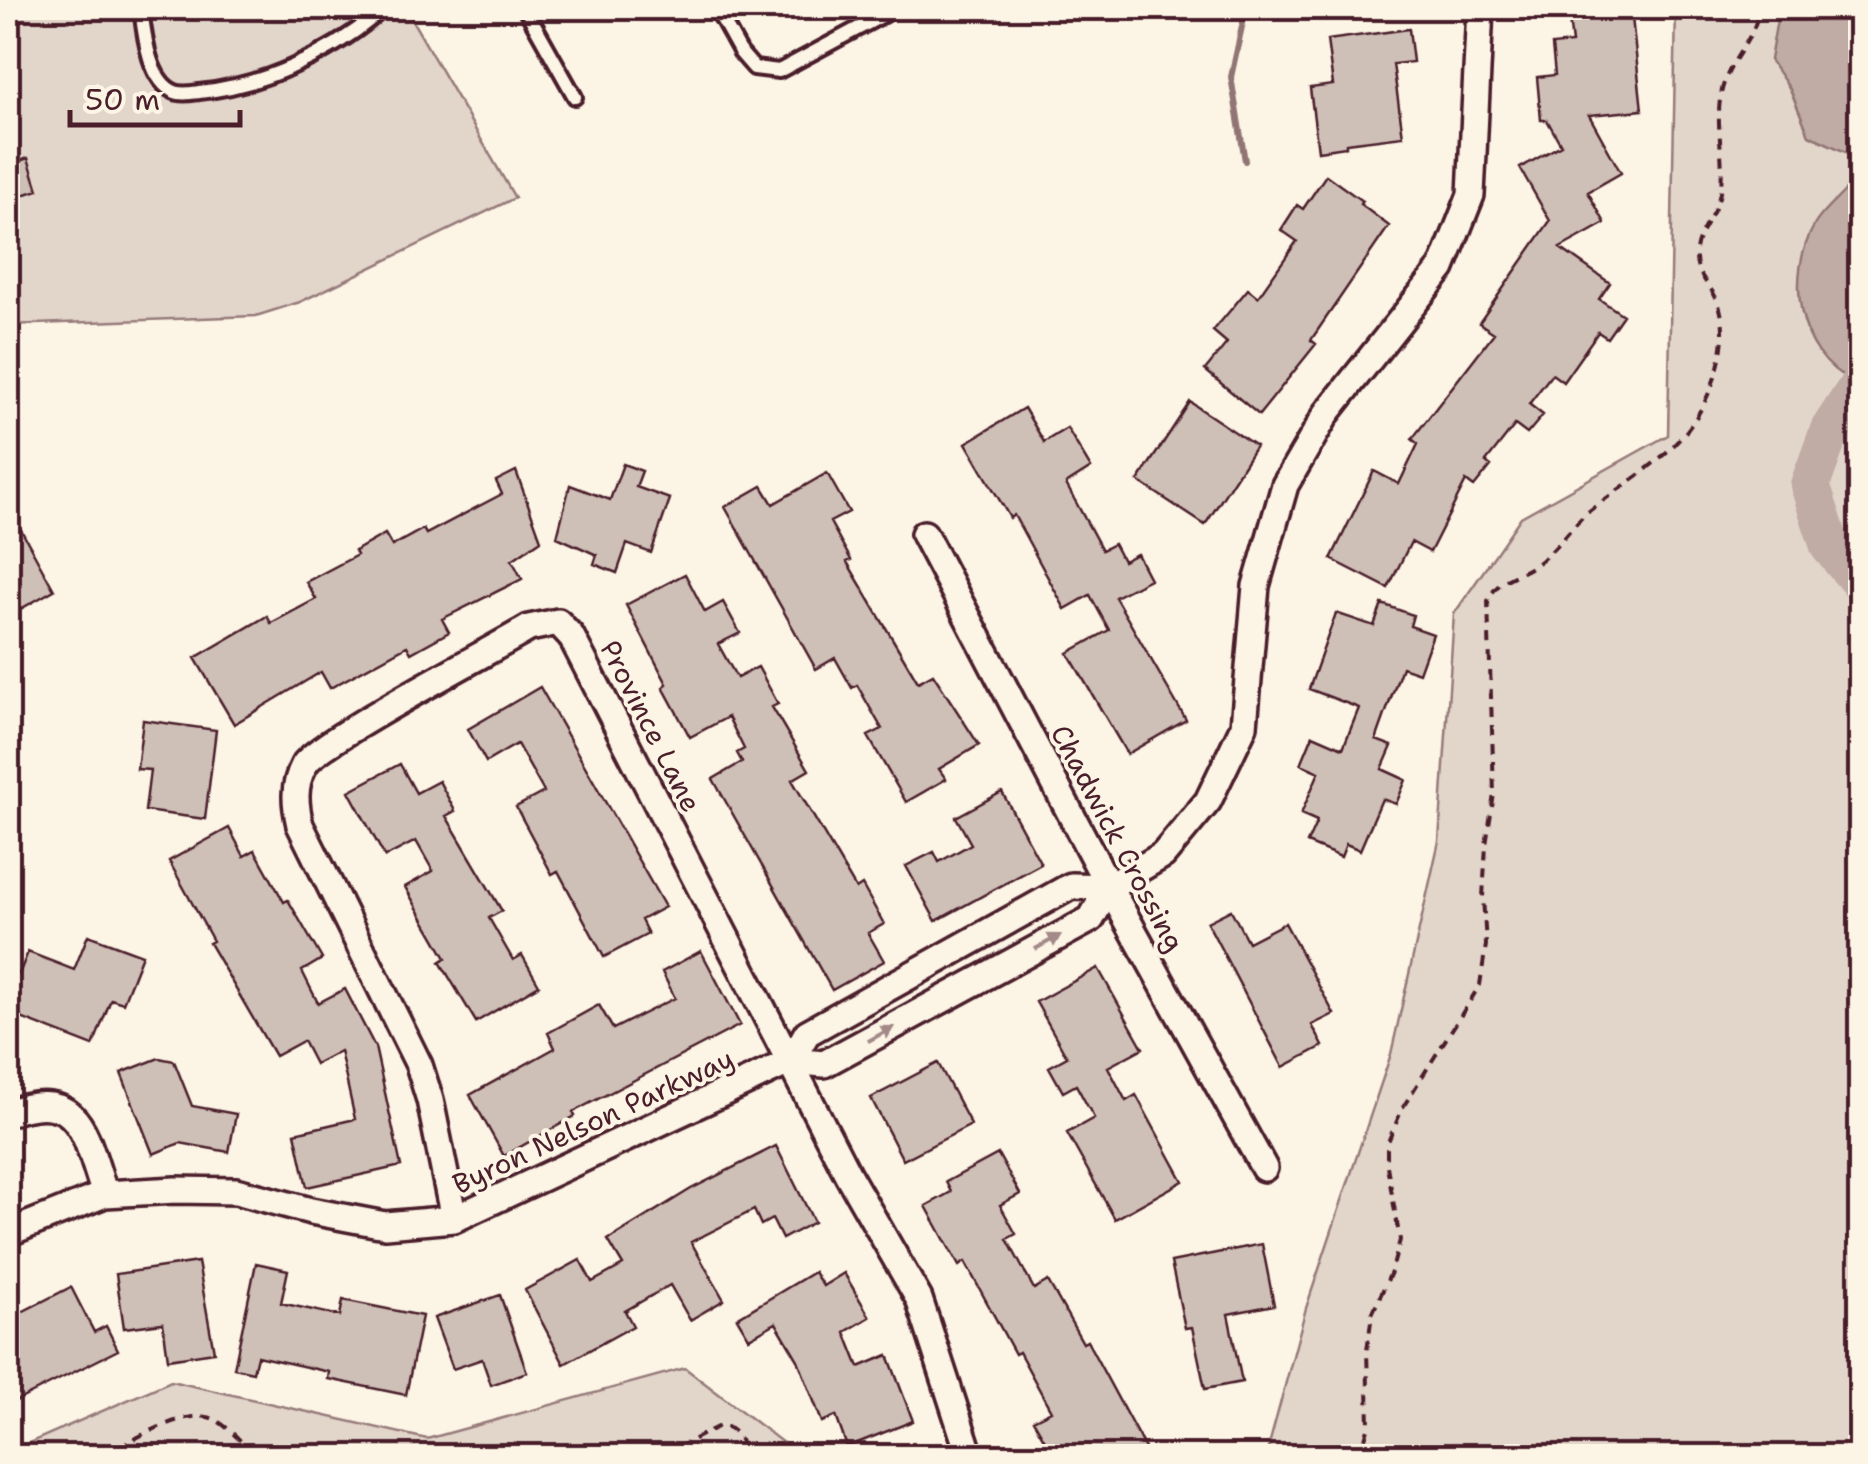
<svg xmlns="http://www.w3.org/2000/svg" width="1868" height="1464" viewBox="0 0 1868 1464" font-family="'Shantell Sans',sans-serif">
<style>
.green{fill:#e2d5ca;stroke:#967a7a;stroke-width:2.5}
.water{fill:#c0aca5;stroke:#917474;stroke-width:2.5}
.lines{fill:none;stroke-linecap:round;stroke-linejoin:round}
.stream{stroke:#917474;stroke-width:6}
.river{stroke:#c0aca5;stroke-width:40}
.building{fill:#cfc0b7;stroke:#4a1f2b;stroke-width:2.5}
.service-casing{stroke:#4a1f2b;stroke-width:20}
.minor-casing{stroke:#4a1f2b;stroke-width:32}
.path{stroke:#4a1f2b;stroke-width:4;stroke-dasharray:10 8;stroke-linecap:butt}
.service{stroke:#fcf5e5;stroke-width:12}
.minor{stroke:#fcf5e5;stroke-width:25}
.oneway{fill:#a38a88}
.labels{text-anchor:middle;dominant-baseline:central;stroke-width:8;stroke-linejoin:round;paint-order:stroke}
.street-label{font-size:28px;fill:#4a1f2b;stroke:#fcf5e5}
</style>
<rect width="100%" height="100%" fill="#fcf5e5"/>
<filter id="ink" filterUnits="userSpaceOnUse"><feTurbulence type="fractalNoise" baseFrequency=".01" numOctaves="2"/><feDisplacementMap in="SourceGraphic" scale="20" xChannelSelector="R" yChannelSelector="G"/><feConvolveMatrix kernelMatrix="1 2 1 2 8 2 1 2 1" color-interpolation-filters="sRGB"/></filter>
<g filter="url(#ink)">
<!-- green -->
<path class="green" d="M 8,8 L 405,8 L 515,198 L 300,302 L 256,316 L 8,325 Z
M 1676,8 L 1860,8 L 1860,1456 L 1266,1456 L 1306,1308 L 1391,1054 L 1439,841 L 1454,614 L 1521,517 L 1668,435 Z
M 685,1368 L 800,1456 L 8,1456 L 8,1452 L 171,1381 L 427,1439 Z"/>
<!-- water -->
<path class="water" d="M 1779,8 L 1860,8 L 1860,164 L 1852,155 L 1809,135 L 1790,89 L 1770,60 Z
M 1860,171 L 1860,371 L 1852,381 C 1797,354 1785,276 1815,224 C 1827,204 1850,191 1860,171 Z"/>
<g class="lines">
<!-- stream -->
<path class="stream" d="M 1245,161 L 1231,77 L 1246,8"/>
<!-- river -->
<path class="river" d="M 1860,384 L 1830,430 L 1810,485 L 1830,546 L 1860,582"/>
</g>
<!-- building -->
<path class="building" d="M 1600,8 L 1631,8 L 1642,110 L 1589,115 L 1621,173 L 1588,192 L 1605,223 L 1560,248 L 1610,283 L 1599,299 L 1623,315 L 1607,338 L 1598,332 L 1563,382 L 1552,374 L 1529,404 L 1543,415 L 1527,434 L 1515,425 L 1486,462 L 1491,466 L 1474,487 L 1466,481 L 1430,552 L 1411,542 L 1388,588 L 1331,559 L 1374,471 L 1399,484 L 1418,444 L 1412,439 L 1494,333 L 1479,323 L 1550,221 L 1520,168 L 1561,145 L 1547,120 L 1541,120 L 1537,77 L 1555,75 L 1552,45 L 1572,43 L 1568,11 Z
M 1409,29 L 1413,62 L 1393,64 L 1403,136 L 1346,143 L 1346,147 L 1318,151 L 1310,88 L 1333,85 L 1327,40 Z
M 28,158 L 38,190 L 8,200 L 8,165 Z
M 1326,175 L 1362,201 L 1360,204 L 1389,226 L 1311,340 L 1316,344 L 1259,415 L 1205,370 L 1227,343 L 1213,331 L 1248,289 L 1258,297 L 1297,241 L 1281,230 L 1297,205 L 1303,209 Z
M 1190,402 L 1256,446 L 1205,525 L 1138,481 Z
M 1024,408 L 1044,442 L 1067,428 L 1091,468 L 1066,484 L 1102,550 L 1114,544 L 1123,561 L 1137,554 L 1150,579 L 1115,597 L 1186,720 L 1127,754 L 1068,653 L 1109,630 L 1090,595 L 1065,609 L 1014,515 L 1010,518 L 966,443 Z
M 623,464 L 642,471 L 636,487 L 670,499 L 651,553 L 627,544 L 617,573 L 594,564 L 597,555 L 557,537 L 570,485 L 610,500 Z
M 516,471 L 541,540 L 512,560 L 522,579 L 442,619 L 449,632 L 411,653 L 407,646 L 330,688 L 321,672 L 234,724 L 195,658 L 267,616 L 271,623 L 316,599 L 306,582 L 357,555 L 355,551 L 385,534 L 392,546 L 423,529 L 426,534 L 502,494 L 496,481 Z
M 827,473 L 849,512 L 830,522 L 851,560 L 847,562 L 918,682 L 933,674 L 979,745 L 939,769 L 946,779 L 906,802 L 868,736 L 882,729 L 857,685 L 852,688 L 835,658 L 816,669 L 725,507 L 762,486 L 773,504 Z
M 8,506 L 54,590 L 17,611 L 8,594 Z
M 685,574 L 705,612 L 723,602 L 740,633 L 718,644 L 737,678 L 758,667 L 778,704 L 772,707 L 809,770 L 792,780 L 856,889 L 862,885 L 884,924 L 868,933 L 884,961 L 832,990 L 713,779 L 742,762 L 737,753 L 744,749 L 728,717 L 690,737 L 663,687 L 667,684 L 626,605 Z
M 1382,604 L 1413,615 L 1410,626 L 1433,634 L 1419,673 L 1402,667 L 1376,740 L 1392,746 L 1382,769 L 1406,780 L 1396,804 L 1382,799 L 1360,850 L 1346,844 L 1341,857 L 1307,843 L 1317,821 L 1301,814 L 1319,772 L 1301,764 L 1313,735 L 1343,748 L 1359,708 L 1309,689 L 1336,613 L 1374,626 Z
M 540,687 L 665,907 L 641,920 L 648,934 L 604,957 L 558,871 L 552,874 L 516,807 L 544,792 L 517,744 L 486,762 L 468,729 Z
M 143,720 L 216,730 L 205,819 L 145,811 L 150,770 L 137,769 Z
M 400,764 L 416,793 L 439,781 L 455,811 L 446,816 L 502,911 L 489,918 L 513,960 L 522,955 L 539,985 L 476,1022 L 440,962 L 446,958 L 405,887 L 433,871 L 416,841 L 385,857 L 349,791 Z
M 1002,792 L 1041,864 L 936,921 L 906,866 L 934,852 L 939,862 L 971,844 L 956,817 Z
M 229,828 L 244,856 L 255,850 L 284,902 L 288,900 L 322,959 L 302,971 L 318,1003 L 345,989 L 375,1047 L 401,1166 L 307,1187 L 295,1133 L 355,1119 L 340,1051 L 315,1064 L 303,1041 L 275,1056 L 209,943 L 213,941 L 169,861 Z
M 1231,910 L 1248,942 L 1285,923 L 1334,1014 L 1312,1025 L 1323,1046 L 1283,1067 L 1207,922 Z
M 88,935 L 142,955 L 123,1003 L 111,999 L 93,1046 L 8,1013 L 8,984 L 12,971 L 19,974 L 28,952 L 74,970 Z
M 701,951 L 740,1025 L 573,1112 L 575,1116 L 504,1156 L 470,1095 L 555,1048 L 548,1033 L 599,1005 L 613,1029 L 675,998 L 662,972 Z
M 1098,968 L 1143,1048 L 1108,1067 L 1126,1101 L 1136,1095 L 1183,1181 L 1115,1219 L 1067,1133 L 1094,1118 L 1076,1085 L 1063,1092 L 1049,1067 L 1067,1057 L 1036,1002 Z
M 159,1058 L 174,1061 L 192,1106 L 236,1114 L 229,1152 L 180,1143 L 153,1154 L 121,1073 Z
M 938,1063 L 971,1125 L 903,1160 L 871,1098 Z
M 776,1146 L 814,1222 L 782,1239 L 772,1219 L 761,1225 L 754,1210 L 691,1242 L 724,1300 L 690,1320 L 670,1285 L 625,1311 L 633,1326 L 564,1364 L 525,1290 L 580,1260 L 592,1282 L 623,1265 L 608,1240 L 691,1189 Z
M 998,1154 L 1020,1194 L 1000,1205 L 1016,1234 L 1007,1239 L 1034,1289 L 1048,1281 L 1083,1343 L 1087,1341 L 1149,1456 L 1054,1456 L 1033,1420 L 1051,1411 L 1019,1352 L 1015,1354 L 965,1262 L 959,1266 L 926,1206 L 951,1192 L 946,1182 Z
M 1262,1244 L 1274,1305 L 1228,1314 L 1242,1382 L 1205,1389 L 1192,1327 L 1185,1328 L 1171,1262 Z
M 198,1262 L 214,1352 L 168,1359 L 163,1323 L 124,1328 L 116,1274 Z
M 256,1263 L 288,1270 L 281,1303 L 340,1316 L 343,1300 L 422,1316 L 406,1395 L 328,1379 L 329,1372 L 257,1356 L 253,1372 L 234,1368 Z
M 814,1272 L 823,1286 L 844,1273 L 870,1317 L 845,1332 L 859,1367 L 888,1355 L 913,1421 L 847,1447 L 836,1416 L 822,1422 L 798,1360 L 776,1323 L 749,1338 L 737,1318 Z
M 71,1287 L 94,1332 L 106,1326 L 118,1350 L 8,1405 L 8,1319 Z
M 500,1295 L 527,1372 L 491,1385 L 482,1359 L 453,1369 L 434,1318 Z"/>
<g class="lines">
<!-- service casing -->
<g class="service-casing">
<path id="service" d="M 141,8 C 144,32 148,81 175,92 C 182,95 192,93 199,92 C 261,86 327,56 376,15 L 376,8
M 525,8 L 575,97
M 716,8 L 741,53 L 754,68 L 779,71 L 896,8"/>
</g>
<!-- minor casing -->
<g class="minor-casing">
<path id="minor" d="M 924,534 L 1109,887 L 1264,1168
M 791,1061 L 807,1033 L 1071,886 L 1109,887
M 8,1113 C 82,1085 85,1138 105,1194
M 454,1219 L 430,1100 L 419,1065 L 300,825 C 295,804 293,786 304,765 C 317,742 494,649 529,628 L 558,622 L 571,636 L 848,1175 L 919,1299 L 970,1456
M 8,1233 L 105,1194 L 176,1190 L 236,1191 L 311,1211 L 385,1225 L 454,1219 L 791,1061 L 824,1064 L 1091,919 L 1109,887 L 1163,855 L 1208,801 L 1244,726 L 1256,586 L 1285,485 L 1327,413 L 1442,268 L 1471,195 L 1480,8"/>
</g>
<!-- path -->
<path class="path" d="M 103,1456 C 128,1443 177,1412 207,1417 C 225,1420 243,1446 257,1456
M 662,1456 L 721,1425 C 738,1429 741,1441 746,1456
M 1360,1456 L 1369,1425 L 1367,1350 L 1372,1314 L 1392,1270 L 1400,1240 L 1387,1166 L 1387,1144 L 1403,1107 L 1480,985 L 1486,945 L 1483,897 L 1486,845 L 1494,794 L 1488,601 C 1498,576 1521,577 1540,561 C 1559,547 1570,527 1588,512 C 1621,486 1662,463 1688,429 C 1712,398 1734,339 1717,300 C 1709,282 1694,274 1696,252 C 1697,232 1715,216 1719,197 C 1728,160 1711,120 1724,83 C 1733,56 1756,37 1759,8"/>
<!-- service -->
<use href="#service" class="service"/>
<!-- minor -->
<use href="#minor" class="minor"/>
</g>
<!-- one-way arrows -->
<defs><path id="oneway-solid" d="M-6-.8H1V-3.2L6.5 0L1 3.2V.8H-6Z" transform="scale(2.5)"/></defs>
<g class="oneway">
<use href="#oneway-solid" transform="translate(1048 942) rotate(-29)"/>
<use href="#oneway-solid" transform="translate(881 1034) rotate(-29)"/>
</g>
</g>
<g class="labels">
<!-- street labels -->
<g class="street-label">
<text transform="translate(651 726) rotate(63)">Province Lane</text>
<text transform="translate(1118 838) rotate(62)">Chadwick Crossing</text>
<text transform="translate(593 1121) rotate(-25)">Byron Nelson Parkway</text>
</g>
</g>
<!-- margin -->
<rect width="1868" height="1464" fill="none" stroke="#fcf5e5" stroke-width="40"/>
<rect x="20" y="20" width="1828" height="1424" fill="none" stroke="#4a1f2b" stroke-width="4" filter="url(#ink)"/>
<!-- scale -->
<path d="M70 110v15h170v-15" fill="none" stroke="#4a1f2b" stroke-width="5"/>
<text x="85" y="110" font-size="30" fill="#4a1f2b" stroke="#fcf5e5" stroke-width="8" paint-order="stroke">50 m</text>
</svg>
